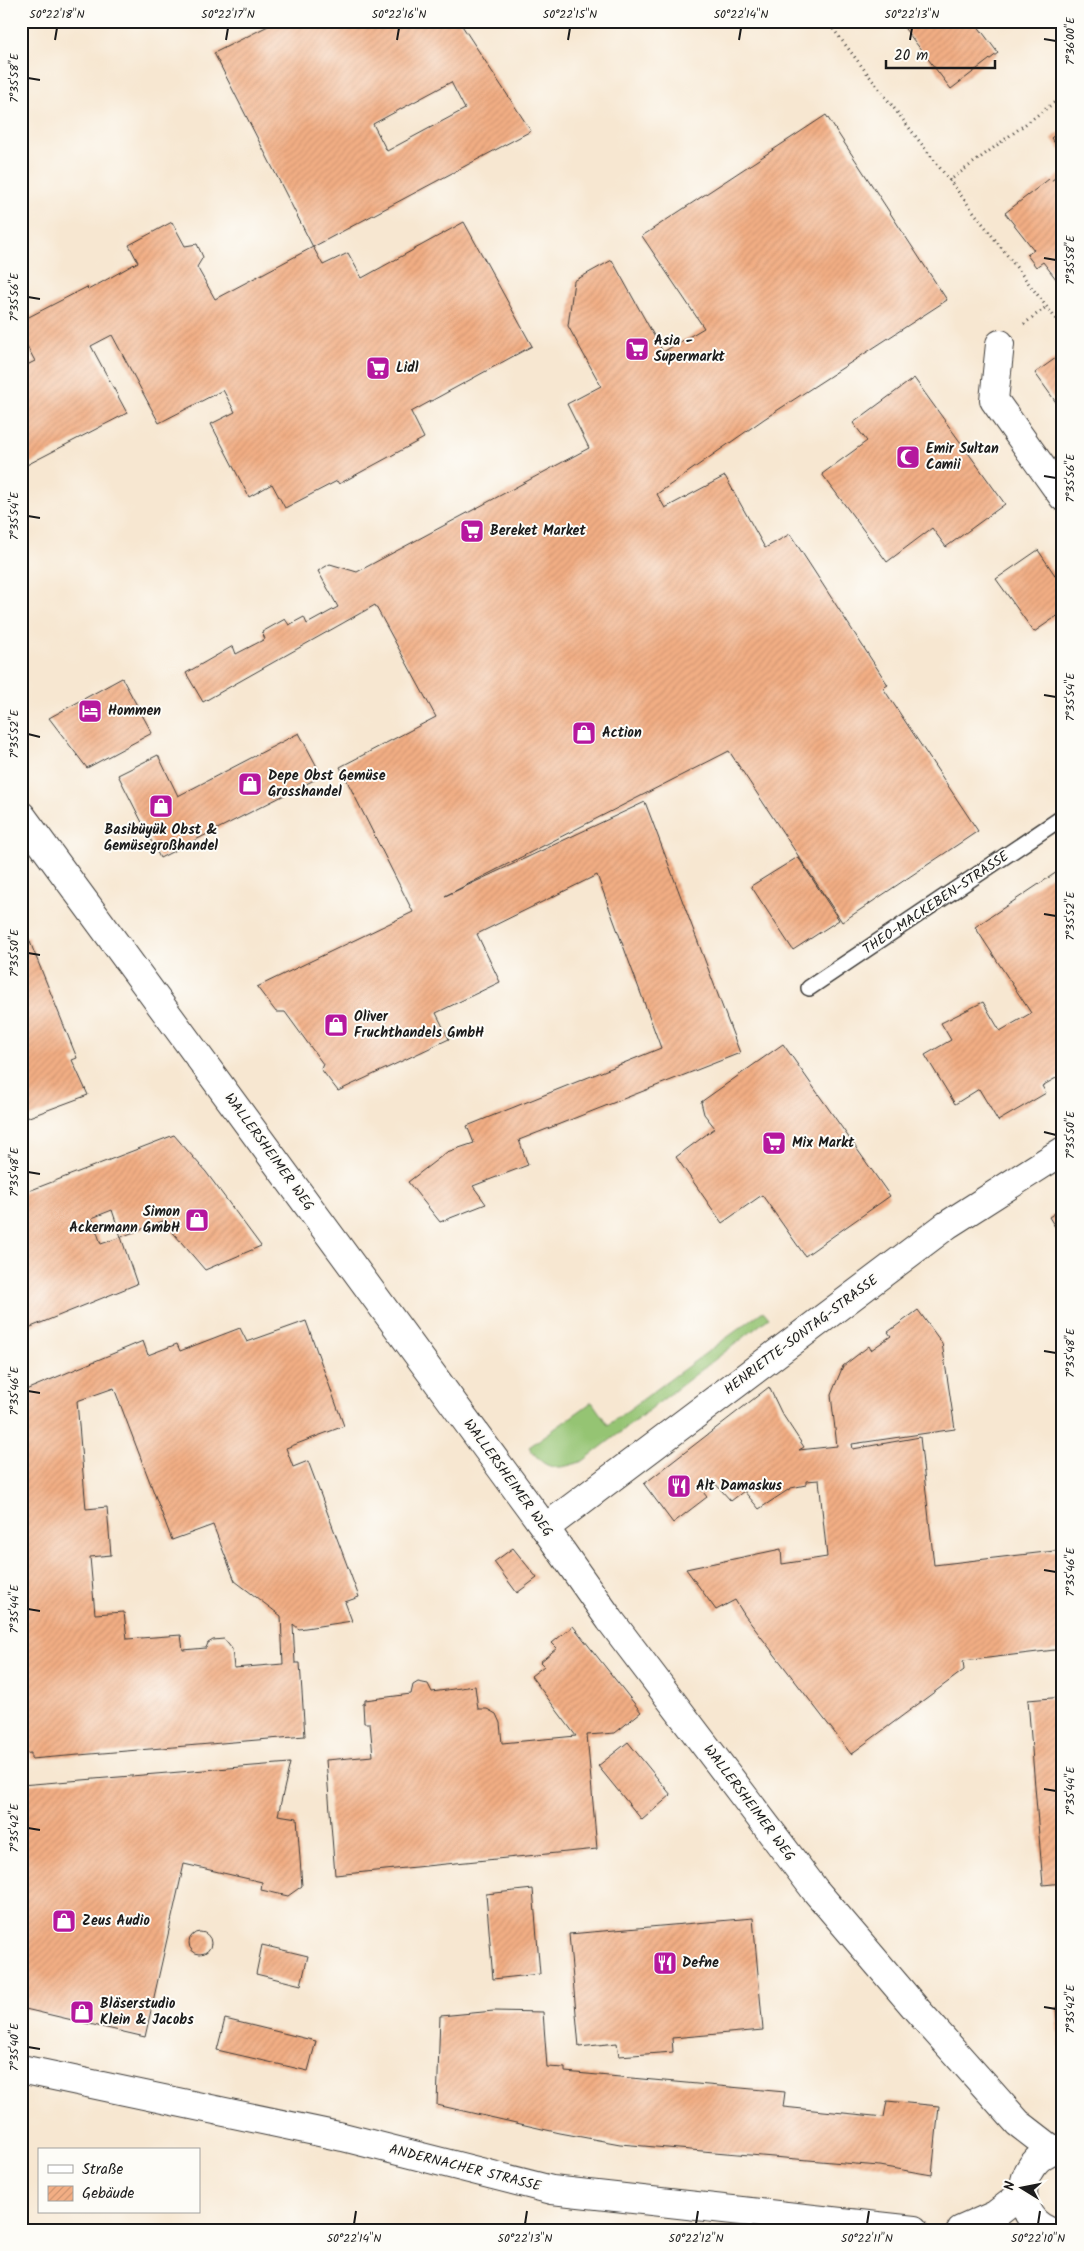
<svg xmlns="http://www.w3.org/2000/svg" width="1084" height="2251" viewBox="0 0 1084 2251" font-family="Kalam,sans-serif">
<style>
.grass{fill:#95c473;stroke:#587048}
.building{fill:url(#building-hatch);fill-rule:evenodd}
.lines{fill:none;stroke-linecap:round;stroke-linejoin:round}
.lane-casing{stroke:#3d3a37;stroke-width:18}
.street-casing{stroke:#3d3a37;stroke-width:30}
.secondary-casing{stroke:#3d3a37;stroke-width:30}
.path{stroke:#3d3a37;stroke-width:3;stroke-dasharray:1 4;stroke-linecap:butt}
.lane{stroke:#fff;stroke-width:15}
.street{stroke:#fff;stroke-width:28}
.secondary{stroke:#fff;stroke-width:28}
.ticks{fill:none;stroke:#1c1c1c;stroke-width:2}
.labels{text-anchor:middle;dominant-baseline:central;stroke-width:4;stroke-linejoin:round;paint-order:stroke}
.poi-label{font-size:14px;font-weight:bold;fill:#1c1c1c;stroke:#fdfcf7;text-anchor:start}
.street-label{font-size:14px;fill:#1c1c1c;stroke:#fdfcf7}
.neatline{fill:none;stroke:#1c1c1c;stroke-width:2}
.ticks-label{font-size:12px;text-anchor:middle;fill:#1c1c1c}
</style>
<defs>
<pattern id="building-hatch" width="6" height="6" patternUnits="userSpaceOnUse" patternTransform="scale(1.25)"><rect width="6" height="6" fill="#f2ae84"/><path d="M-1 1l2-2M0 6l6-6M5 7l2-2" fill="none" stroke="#cf9571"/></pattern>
</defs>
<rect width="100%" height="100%" fill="#fdfcf7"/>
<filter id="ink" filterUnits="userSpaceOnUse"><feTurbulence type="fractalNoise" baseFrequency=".02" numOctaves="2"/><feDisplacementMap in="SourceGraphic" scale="10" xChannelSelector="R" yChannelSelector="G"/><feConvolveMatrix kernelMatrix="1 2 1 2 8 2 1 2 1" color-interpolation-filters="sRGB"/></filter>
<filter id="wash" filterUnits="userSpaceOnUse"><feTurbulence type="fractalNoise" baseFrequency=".0096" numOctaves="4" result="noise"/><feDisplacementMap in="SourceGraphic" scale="20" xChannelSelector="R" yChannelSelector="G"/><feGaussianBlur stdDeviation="1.12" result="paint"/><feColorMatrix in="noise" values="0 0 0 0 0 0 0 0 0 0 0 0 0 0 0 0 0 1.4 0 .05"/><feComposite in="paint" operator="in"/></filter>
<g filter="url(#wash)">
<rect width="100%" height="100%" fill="#f7e7d1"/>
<!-- grass -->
<path class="grass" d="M 763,1311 L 769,1318 L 583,1461 C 557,1470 546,1472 529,1447 L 592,1402 L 608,1425 Z"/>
<g id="blocks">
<!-- building -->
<path class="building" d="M 278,21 L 459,21 L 531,131 L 313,247 L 323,265 L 348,253 L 362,278 L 464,222 L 532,346 L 411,412 L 424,438 L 339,484 L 337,481 L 285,508 L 272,484 L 249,497 L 211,424 L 235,412 L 223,390 L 159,423 L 112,335 L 91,346 L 127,413 L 21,468 L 21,368 L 35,361 L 21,335 L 21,321 L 87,287 L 88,290 L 138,262 L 129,245 L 172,222 L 185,246 L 197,244 L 203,257 L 197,267 L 215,299 L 313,247 L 214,53 ZM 451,82 L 465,109 L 387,151 L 373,124 Z
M 899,21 L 974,21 L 998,53 L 951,89 Z
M 826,115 L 947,300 L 764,419 L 657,494 L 665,508 L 725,476 L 765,548 L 790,534 L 888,685 L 883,688 L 978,831 L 842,922 L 729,751 L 445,896 L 645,802 L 740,1053 L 519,1140 L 528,1165 L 473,1186 L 486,1204 L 440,1222 L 408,1182 L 447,1152 L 474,1143 L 467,1126 L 661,1048 L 597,875 L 477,934 L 500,982 L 436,1013 L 449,1039 L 338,1091 L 321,1069 L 323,1064 L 285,1012 L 276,1012 L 257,987 L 413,912 L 340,767 L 436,717 L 375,605 L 203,702 L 186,673 L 233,646 L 236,654 L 265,639 L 262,632 L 285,619 L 289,625 L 304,617 L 307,624 L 338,607 L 318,571 L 330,564 L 357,572 L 589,448 L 567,404 L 601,386 L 568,326 L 574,281 L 612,260 L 663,352 L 704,328 L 642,236 Z
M 1063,129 L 1063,154 L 1051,138 Z
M 1063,172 L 1063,288 L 1043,262 L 1036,267 L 1027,255 L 1034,250 L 1005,213 L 1049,179 L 1051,181 Z
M 1060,355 L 1063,360 L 1063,412 L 1035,373 Z
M 914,378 L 1005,504 L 946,547 L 932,528 L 887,562 L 822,474 L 867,441 L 853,423 Z
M 1038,550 L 1063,587 L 1063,612 L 1034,632 L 996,579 Z
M 122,678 L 152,733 L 87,768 L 49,718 Z
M 299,733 L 322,776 L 160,858 L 118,775 L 158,755 L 178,796 Z
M 798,857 L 839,920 L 793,950 L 751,886 Z
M 1063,868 L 1063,1074 L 1042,1086 L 1046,1093 L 998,1121 L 979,1089 L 955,1104 L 925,1055 L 951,1040 L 941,1023 L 983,1002 L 1000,1031 L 1031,1013 L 975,927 Z
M 28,937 L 77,1058 L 72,1060 L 88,1095 L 21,1120 L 21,940 Z
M 783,1044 L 890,1196 L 805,1256 L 762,1195 L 722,1223 L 676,1157 L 715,1128 L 704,1114 L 701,1102 Z
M 174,1135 L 206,1172 L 261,1246 L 205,1270 L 163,1221 L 121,1237 L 137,1284 L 21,1331 L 21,1194 ZM 112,1210 L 121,1237 L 101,1244 L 92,1218 Z
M 1063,1208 L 1063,1240 L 1049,1217 Z
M 918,1310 L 942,1343 L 955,1429 L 852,1444 L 853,1449 L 920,1437 L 934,1565 L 1063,1550 L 1063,1649 L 963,1661 L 964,1670 L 851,1754 L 745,1616 L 735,1600 L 716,1610 L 686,1569 L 781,1549 L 782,1564 L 827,1557 L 819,1480 L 806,1481 L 806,1485 L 791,1488 L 759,1509 L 744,1491 L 731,1501 L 711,1479 L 700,1488 L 707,1497 L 673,1523 L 644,1484 L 769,1387 L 781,1412 L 804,1447 L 799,1450 L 837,1446 L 831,1395 L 843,1366 L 869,1346 L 871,1350 L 891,1336 L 888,1332 Z
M 306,1321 L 344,1426 L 286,1448 L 293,1467 L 308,1461 L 359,1597 L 345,1602 L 352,1621 L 299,1629 L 293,1624 L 295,1663 L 300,1663 L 305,1736 L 31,1759 L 31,1753 L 21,1754 L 21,1392 L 143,1341 L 148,1355 L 177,1344 L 180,1351 L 240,1328 L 247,1342 ZM 114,1388 L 172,1540 L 213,1525 L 235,1581 L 281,1616 L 283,1664 L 234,1668 L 232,1649 L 224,1639 L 213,1640 L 208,1643 L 206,1648 L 183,1650 L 181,1635 L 127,1639 L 124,1612 L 95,1614 L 90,1557 L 111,1555 L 107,1507 L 86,1509 L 77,1401 Z
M 513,1548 L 537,1578 L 517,1593 L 494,1562 Z
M 573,1626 L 641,1712 L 615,1733 L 587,1735 L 597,1849 L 335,1875 L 326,1760 L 373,1756 L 370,1723 L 364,1723 L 363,1704 L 365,1703 L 365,1700 L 411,1694 L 413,1685 L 418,1682 L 428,1684 L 432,1692 L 475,1686 L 478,1709 L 487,1709 L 496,1714 L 500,1723 L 502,1743 L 576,1736 L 531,1676 L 544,1666 L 540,1662 L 557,1648 L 552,1643 Z
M 1063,1697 L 1063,1883 L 1043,1885 L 1028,1700 Z
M 628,1742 L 671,1795 L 642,1820 L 598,1766 Z
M 290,1763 L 278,1815 L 297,1818 L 302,1886 L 288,1896 L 261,1890 L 262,1882 L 184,1864 L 145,2037 L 21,2008 L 21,1936 L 24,1936 L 21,1910 L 21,1785 Z
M 533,1889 L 540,1974 L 493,1979 L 486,1894 Z
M 753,1918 L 763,2030 L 672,2038 L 673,2052 L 619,2056 L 617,2043 L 579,2047 L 569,1934 Z
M189 1943a11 11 0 1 1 22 0a11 11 0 1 1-22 0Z
M 262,1945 L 308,1956 L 301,1985 L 256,1974 Z
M 1056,2007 L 1063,2007 L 1063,2058 L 1061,2058 Z
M 494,2011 L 543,2012 L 547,2067 L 565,2068 L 565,2072 L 785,2092 L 783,2107 L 884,2117 L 887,2101 L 939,2106 L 932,2175 L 879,2166 L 620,2144 L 560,2133 L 437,2105 L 440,2016 Z
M 225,2019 L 316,2041 L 308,2071 L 217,2050 Z"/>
</g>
</g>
<g filter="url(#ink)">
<use href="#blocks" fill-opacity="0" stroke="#3d3a37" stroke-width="1"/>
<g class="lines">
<!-- lane casing -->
<g class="lane-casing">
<path id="lane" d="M 809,988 L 1063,817"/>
</g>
<!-- street casing -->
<g class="street-casing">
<path id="street" d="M 1000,344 L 994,400 L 1063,497
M 545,1528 L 947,1225 L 1063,1151"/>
</g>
<!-- secondary casing -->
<g class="secondary-casing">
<path id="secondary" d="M 21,815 L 545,1528 L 610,1620 L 815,1890 L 918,2011 L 1018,2123 L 1053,2150
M 21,2069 L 343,2137 L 552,2190 L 914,2230
M 961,2230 L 995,2215 L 1022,2194
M 1047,2230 C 1007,2212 1021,2152 1063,2148"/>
</g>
<!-- path -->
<path class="path" d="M 827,21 L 1063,328
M 949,181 L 1063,96
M 1024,324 L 1046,307"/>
<!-- lane -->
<use href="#lane" class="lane"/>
<!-- street -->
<use href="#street" class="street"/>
<!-- secondary -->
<use href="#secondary" class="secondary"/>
</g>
</g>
<!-- ticks -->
<path class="ticks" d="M 1044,39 L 1056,41M 55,40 L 57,28M 226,40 L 228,28M 397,40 L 399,28M 568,40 L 570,28M 739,40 L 741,28M 910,40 L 912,28M 28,78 L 40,80M 1044,258 L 1056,260M 28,297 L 40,299M 1044,476 L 1056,478M 28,516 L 40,518M 1044,695 L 1056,697M 28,734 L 40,737M 1044,914 L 1056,916M 28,953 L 40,955M 1044,1132 L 1056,1135M 28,1172 L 40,1174M 1044,1351 L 1056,1353M 28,1391 L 40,1393M 1044,1570 L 1056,1572M 28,1609 L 40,1611M 1044,1789 L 1056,1791M 28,1828 L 40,1830M 1044,2007 L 1056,2009M 28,2047 L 40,2049M 354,2224 L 356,2211M 525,2224 L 527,2211M 696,2224 L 698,2211M 867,2224 L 869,2211M 1038,2224 L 1040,2211"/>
<!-- icons -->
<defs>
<g id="supermarket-square" transform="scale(1.25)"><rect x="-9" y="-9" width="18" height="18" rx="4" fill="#b5179e" stroke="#fdfcf7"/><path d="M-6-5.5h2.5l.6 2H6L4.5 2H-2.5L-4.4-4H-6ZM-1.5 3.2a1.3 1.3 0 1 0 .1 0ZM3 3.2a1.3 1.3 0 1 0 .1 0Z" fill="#fff"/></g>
<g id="mosque-square" transform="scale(1.25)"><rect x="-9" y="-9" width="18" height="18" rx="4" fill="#b5179e" stroke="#fdfcf7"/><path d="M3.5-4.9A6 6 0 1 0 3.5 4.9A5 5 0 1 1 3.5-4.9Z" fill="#fff"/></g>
<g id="hotel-square" transform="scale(1.25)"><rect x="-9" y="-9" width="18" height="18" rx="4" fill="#b5179e" stroke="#fdfcf7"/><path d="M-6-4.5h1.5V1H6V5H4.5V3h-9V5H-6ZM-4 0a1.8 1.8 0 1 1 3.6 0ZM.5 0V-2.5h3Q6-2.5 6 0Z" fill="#fff"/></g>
<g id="shop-square" transform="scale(1.25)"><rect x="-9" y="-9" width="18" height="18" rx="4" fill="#b5179e" stroke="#fdfcf7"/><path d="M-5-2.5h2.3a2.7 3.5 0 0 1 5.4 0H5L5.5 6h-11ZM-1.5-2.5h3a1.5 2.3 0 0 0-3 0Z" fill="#fff"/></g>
<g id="restaurant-square" transform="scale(1.25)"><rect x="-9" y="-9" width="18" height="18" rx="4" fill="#b5179e" stroke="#fdfcf7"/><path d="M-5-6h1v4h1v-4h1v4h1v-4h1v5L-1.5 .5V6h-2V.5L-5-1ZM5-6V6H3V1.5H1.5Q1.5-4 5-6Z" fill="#fff"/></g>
</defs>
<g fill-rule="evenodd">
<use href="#supermarket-square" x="637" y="349"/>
<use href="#supermarket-square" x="378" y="368"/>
<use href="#mosque-square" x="908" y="457"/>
<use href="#supermarket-square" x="472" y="531"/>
<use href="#hotel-square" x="90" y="711"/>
<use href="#shop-square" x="584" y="733"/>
<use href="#shop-square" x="250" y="784"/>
<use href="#shop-square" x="161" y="806"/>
<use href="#shop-square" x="336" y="1025"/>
<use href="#supermarket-square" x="774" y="1143"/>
<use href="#shop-square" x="197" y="1220"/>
<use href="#restaurant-square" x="679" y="1486"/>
<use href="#shop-square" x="64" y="1921"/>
<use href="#restaurant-square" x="665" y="1963"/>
<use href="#shop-square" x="82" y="2012"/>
</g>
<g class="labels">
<!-- poi labels -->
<g class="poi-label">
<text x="654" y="341">Asia -<tspan x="654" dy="16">Supermarkt</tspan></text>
<text x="396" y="368">Lidl</text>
<text x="926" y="449">Emir Sultan<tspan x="926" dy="16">Camii</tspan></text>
<text x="490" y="531">Bereket Market</text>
<text x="108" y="711">Hommen</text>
<text x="602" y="733">Action</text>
<text x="268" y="776">Depe Obst Gemüse<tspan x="268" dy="16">Grosshandel</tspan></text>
<text x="161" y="830" text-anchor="middle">Basibüyük Obst &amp;<tspan x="161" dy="16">Gemüsegroßhandel</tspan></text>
<text x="354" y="1017">Oliver<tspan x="354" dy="16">Fruchthandels GmbH</tspan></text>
<text x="792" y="1143">Mix Markt</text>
<text x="180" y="1212" text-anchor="end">Simon<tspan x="180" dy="16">Ackermann GmbH</tspan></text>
<text x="696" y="1486">Alt Damaskus</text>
<text x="82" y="1921">Zeus Audio</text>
<text x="682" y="1963">Defne</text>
<text x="100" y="2004">Bläserstudio<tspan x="100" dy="16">Klein &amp; Jacobs</tspan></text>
</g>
<!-- street labels -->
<g class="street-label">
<text transform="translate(936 903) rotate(-34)">THEO-MACKEBEN-STRASSE</text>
<text transform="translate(269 1152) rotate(54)">WALLERSHEIMER WEG</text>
<text transform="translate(801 1335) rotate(-37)">HENRIETTE-SONTAG-STRASSE</text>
<text transform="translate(508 1478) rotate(54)">WALLERSHEIMER WEG</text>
<text transform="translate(749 1803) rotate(53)">WALLERSHEIMER WEG</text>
<text transform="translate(465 2168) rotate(14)">ANDERNACHER STRASSE</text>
</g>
</g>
<!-- margin -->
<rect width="1084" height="2251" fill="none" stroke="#fdfcf7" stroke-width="55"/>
<!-- legend -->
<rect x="38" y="2148" width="162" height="65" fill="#fdfcf7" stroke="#a3a29f"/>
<rect x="48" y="2165" width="25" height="8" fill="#ffffff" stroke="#a3a29f"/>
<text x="82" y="2174" font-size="15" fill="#1c1c1c">Straße</text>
<rect x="48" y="2186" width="25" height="15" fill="url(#building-hatch)" stroke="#a3a29f"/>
<text x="82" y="2198" font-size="15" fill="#1c1c1c">Gebäude</text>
<!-- north arrow -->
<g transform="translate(1022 2188) rotate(280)" stroke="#fdfcf7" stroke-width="4" paint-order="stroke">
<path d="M0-4L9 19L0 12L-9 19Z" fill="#1c1c1c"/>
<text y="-8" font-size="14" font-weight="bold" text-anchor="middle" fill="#1c1c1c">N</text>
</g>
<!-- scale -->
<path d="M886 60v8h109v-8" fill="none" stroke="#1c1c1c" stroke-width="2.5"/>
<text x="894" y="60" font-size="15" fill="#1c1c1c" stroke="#fdfcf7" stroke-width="4" paint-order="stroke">20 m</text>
<rect x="28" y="28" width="1028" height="2196" class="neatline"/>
<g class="ticks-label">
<text x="57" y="18">50°22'18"N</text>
<text x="228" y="18">50°22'17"N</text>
<text x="399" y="18">50°22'16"N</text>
<text x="570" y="18">50°22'15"N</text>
<text x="741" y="18">50°22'14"N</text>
<text x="912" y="18">50°22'13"N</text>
<text transform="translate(1070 41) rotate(-90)" y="4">7°36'00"E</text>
<text transform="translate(14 78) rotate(-90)" y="4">7°35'58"E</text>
<text transform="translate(1070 260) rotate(-90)" y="4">7°35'58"E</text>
<text transform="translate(14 297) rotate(-90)" y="4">7°35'56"E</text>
<text transform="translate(1070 478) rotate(-90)" y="4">7°35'56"E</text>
<text transform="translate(14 516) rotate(-90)" y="4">7°35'54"E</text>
<text transform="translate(1070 697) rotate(-90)" y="4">7°35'54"E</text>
<text transform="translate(14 734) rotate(-90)" y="4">7°35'52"E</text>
<text transform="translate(1070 916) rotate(-90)" y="4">7°35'52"E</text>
<text transform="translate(14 953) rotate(-90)" y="4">7°35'50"E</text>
<text transform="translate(1070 1135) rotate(-90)" y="4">7°35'50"E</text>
<text transform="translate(14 1172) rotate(-90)" y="4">7°35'48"E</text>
<text transform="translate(1070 1353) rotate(-90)" y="4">7°35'48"E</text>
<text transform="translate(14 1391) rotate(-90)" y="4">7°35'46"E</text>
<text transform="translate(1070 1572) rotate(-90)" y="4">7°35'46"E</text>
<text transform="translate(14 1609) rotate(-90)" y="4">7°35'44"E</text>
<text transform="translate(1070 1791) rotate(-90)" y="4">7°35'44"E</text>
<text transform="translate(14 1828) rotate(-90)" y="4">7°35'42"E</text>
<text transform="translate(1070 2009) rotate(-90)" y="4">7°35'42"E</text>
<text transform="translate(14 2047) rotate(-90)" y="4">7°35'40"E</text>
<text x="354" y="2242">50°22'14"N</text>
<text x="525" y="2242">50°22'13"N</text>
<text x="696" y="2242">50°22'12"N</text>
<text x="867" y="2242">50°22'11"N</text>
<text x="1038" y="2242">50°22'10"N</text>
</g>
</svg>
